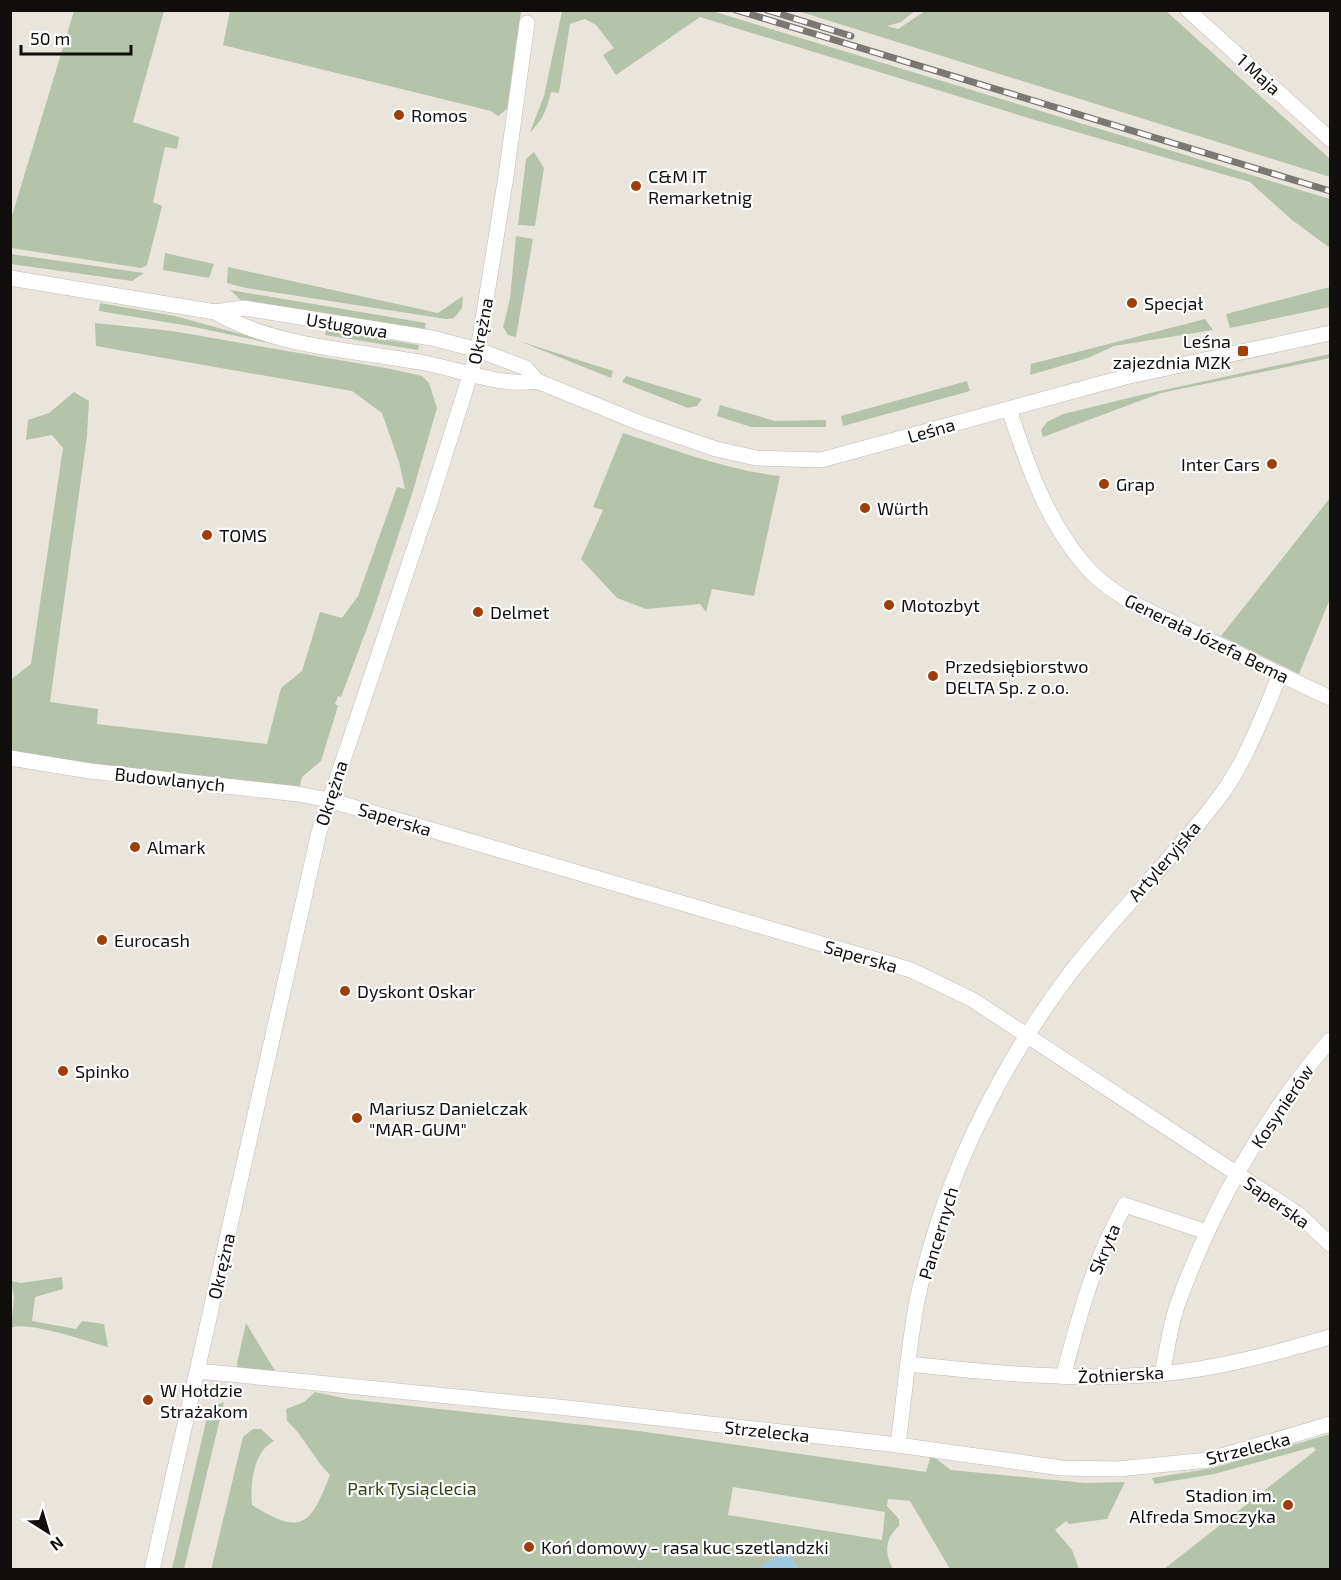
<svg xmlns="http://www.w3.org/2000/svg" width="1341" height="1580" viewBox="0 0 1341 1580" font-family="'Exo 2',sans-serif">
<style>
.green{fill:#b5c3ab;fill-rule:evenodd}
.water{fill:#9fcadf}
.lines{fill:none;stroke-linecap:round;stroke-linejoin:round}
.minor-casing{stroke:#c0bcb4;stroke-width:16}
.minor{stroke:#fff;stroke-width:15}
.rail-casing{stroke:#7b7873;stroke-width:7}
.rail{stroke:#fff;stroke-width:4.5;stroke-dasharray:14;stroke-linecap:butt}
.poi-dot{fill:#a13e07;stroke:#fff;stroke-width:2}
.labels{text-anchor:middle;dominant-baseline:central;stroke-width:4.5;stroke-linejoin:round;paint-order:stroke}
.street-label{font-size:18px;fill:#110f0d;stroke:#fff}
.poi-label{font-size:18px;fill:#110f0d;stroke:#fff;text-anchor:start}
.park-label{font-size:18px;fill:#2c4612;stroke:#fff}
</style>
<rect width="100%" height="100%" fill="#e9e5dd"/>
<!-- green -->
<path class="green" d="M 74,11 L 164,11 L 133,122 L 179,137 L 177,149 L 165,147 L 153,202 L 162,206 L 147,265 L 141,268 L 11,248 L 11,219 Z
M 230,11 L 521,11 L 507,109 L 498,116 L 491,111 L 223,45 Z
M 562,11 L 712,11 L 1330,199 L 1330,248 L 1292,220 L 1250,182 L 1035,120 L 700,17 L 616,75 L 603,55 L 614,48 L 596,25 L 585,19 L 570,24 L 559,93 L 551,92 C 547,108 543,121 530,132 L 544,96 Z
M 798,11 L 915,11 L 901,22 L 887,26 L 898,29 L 925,11 L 1166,11 L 1330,159 L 1330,177 Z
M 534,152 L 544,168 L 535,226 L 518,225 L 526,159 Z
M 516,236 L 533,239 L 516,337 L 508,335 L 503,327 L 510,299 Z
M 165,253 L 214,264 L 209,278 L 163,270 Z
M 11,254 L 144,273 L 132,281 L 11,264 Z
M 228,267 L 438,313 L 463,296 L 462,308 L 454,318 L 446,319 L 246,288 L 227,283 Z
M 1330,287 L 1330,307 L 1230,328 L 1226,314 Z
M 230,290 L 426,323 L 425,329 L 241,300 Z
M 100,303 L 175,316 L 284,346 L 189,326 L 99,311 Z
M 1205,319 L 1213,330 L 1114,346 L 1088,358 L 1030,375 L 1031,364 Z
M 95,323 L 172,331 L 391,369 L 422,376 L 429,383 L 437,408 L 412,494 L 372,615 L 341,697 L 338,696 L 335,704 L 338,706 L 321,761 L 302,777 L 298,794 L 11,758 L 10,680 L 31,664 L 63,448 L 52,435 L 26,440 L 28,420 L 49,413 L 74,392 L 89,401 L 87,436 L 50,702 L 98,709 L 97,724 L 267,744 L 281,688 L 302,671 L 320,612 L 342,618 L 358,596 L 397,487 L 405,489 L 399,462 L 382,413 L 352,391 L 96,346 Z
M 326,330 L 419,345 L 418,350 L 325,335 Z
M 519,341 L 613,371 L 611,378 Z
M 1330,354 L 1330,358 L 1161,393 L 1043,437 L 1041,430 L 1047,422 L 1063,414 L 1141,395 Z
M 626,376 L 702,399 L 697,406 L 688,408 L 622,382 Z
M 967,381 L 970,391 L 843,426 L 841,416 Z
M 720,405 L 775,421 L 826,420 L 826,427 L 751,427 L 717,416 Z
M 623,433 C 675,450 726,470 780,476 L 754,596 L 712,589 L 706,612 L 700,604 L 646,609 L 617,598 L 581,559 L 603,510 L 593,507 Z
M 1330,498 L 1330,599 L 1299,674 L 1221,636 Z
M 62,1277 L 63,1289 L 35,1297 L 32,1321 L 76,1329 L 82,1321 L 104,1324 L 108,1347 C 88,1342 27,1320 11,1328 L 14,1298 L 11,1281 L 21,1283 Z
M 246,1323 L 280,1379 L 238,1375 L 237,1363 Z
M 315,1392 L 348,1399 L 639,1431 L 926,1472 L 931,1455 L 951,1470 L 1085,1483 L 1125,1482 L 1107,1519 L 1069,1524 L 1066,1521 L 1055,1530 L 1072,1550 L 1079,1569 L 950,1569 L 910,1501 L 888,1499 L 887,1506 L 899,1519 L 899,1526 C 885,1538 884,1554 893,1569 L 798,1569 L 787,1551 L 756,1570 L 211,1570 L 243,1437 L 253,1429 L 261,1429 L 274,1441 C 253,1452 250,1484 252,1505 C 302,1536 310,1526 330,1475 C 313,1458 305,1437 287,1421 L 286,1409 L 304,1402 ZM 733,1487 L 885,1512 L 882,1540 L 728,1515 Z
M 224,1402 L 184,1569 L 172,1569 L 209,1408 Z
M 1330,1434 L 1330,1569 L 1164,1569 L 1316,1450 L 1313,1447 L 1214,1474 L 1155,1484 L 1152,1478 L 1213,1468 Z"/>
<!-- water -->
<path class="water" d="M 787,1551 L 798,1569 L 756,1569 Z"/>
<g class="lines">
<!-- minor casing -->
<g class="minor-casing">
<path id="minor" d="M 1188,10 L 1330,139
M 10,278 L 215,312 L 244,308 L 432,338 L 478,350 L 526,368 L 537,381 L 640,423 L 716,449 L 756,458 L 821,460 L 1125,377 L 1330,333
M 215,312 C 277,348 355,350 425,363 C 461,370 500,387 537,381
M 1009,409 C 1028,467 1049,529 1093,574 C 1121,601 1160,616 1195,633 C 1240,655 1285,677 1330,698
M 10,758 L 90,771 L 298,794 L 329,800 L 911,970 L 973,1000 L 1298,1214 L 1330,1244
M 908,1364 C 992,1373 1075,1381 1160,1374 C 1217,1369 1276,1353 1330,1337
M 198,1371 L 568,1408 L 898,1445 L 1061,1468 L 1118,1469 L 1208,1460 L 1330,1424
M 1162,1374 C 1167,1351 1170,1325 1178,1303 C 1212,1209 1265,1115 1330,1040
M 1063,1377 C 1079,1317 1094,1259 1125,1205 L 1207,1232
M 898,1445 C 904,1399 908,1352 916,1306 C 940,1186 997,1070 1071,972 C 1116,914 1169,862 1215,803 C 1245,765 1261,719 1280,675
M 152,1570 L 319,832 L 430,502 L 478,350 L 506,176 L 527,23"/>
</g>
<!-- minor -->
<use href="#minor" class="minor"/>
<!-- rail casing -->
<g class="rail-casing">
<path id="rail" d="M 736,10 L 1330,191
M 767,10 L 851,36"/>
</g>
<!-- rail -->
<use href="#rail" class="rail"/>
</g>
<!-- markers -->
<g class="poi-dot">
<circle cx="399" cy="115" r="6"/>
<circle cx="636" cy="186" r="6"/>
<circle cx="1132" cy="303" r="6"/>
<rect x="1237" y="345" width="12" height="12" rx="3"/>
<circle cx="1272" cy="464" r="6"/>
<circle cx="1104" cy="484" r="6"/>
<circle cx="865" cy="508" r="6"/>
<circle cx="207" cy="535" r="6"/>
<circle cx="889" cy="605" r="6"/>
<circle cx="478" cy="612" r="6"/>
<circle cx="933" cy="676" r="6"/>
<circle cx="135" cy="847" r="6"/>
<circle cx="102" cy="940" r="6"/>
<circle cx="345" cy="991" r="6"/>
<circle cx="63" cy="1071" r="6"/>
<circle cx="357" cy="1118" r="6"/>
<circle cx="148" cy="1400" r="6"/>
<circle cx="1288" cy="1505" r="6"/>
<circle cx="529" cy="1547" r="6"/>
</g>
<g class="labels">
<!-- street labels -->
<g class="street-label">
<text transform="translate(1259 74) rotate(42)">1 Maja</text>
<text transform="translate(347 325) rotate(9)">Usługowa</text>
<text transform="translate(480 331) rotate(-79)">Okrężna</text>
<text transform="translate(931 430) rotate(-16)">Leśna</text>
<text transform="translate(1207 638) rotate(26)">Generała Józefa Bema</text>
<text transform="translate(170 779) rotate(6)">Budowlanych</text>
<text transform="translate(331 793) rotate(-72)">Okrężna</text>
<text transform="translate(395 819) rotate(17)">Saperska</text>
<text transform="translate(1164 861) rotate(-49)">Artyleryjska</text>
<text transform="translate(861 956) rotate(16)">Saperska</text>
<text transform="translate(1282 1106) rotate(-56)">Kosynierów</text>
<text transform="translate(1277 1202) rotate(35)">Saperska</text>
<text transform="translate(938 1233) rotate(-73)">Pancernych</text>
<text transform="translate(1104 1249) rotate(-67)">Skryta</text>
<text transform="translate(221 1266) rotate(-77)">Okrężna</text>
<text transform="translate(1121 1374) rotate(-3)">Żołnierska</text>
<text transform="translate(767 1431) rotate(6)">Strzelecka</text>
<text transform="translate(1248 1448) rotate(-14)">Strzelecka</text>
</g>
<!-- poi labels -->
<g class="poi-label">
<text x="411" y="115">Romos</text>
<text x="648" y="176">C&amp;M IT<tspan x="648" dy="21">Remarketnig</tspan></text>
<text x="1144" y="303">Specjał</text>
<text x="1231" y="341" text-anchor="end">Leśna<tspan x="1231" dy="21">zajezdnia MZK</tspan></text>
<text x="1260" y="464" text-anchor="end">Inter Cars</text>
<text x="1116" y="484">Grap</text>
<text x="877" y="508">Würth</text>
<text x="219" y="535">TOMS</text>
<text x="901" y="605">Motozbyt</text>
<text x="490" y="612">Delmet</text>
<text x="945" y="666">Przedsiębiorstwo<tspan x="945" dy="21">DELTA Sp. z o.o.</tspan></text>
<text x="147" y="847">Almark</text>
<text x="114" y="940">Eurocash</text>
<text x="357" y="991">Dyskont Oskar</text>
<text x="75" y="1071">Spinko</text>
<text x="369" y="1108">Mariusz Danielczak<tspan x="369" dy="21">"MAR-GUM"</tspan></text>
<text x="160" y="1390">W Hołdzie<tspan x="160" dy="21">Strażakom</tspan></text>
<text x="1276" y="1495" text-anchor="end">Stadion im.<tspan x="1276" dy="21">Alfreda Smoczyka</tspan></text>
<text x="541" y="1547">Koń domowy - rasa kuc szetlandzki</text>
</g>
<!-- park labels -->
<g class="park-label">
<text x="412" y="1488">Park Tysiąclecia</text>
</g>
</g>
<!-- border -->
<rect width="1341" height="1580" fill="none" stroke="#110f0d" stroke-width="24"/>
<!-- north arrow -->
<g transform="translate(48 1532) rotate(143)" stroke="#ffffff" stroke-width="4.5" paint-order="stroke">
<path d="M0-4.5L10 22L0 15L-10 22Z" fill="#110f0d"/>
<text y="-9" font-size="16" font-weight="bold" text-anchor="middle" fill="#110f0d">N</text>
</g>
<!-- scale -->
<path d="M21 45v9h110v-9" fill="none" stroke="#110f0d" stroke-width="3"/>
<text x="30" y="45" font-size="18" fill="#110f0d" stroke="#ffffff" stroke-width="4.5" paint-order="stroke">50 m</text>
</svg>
